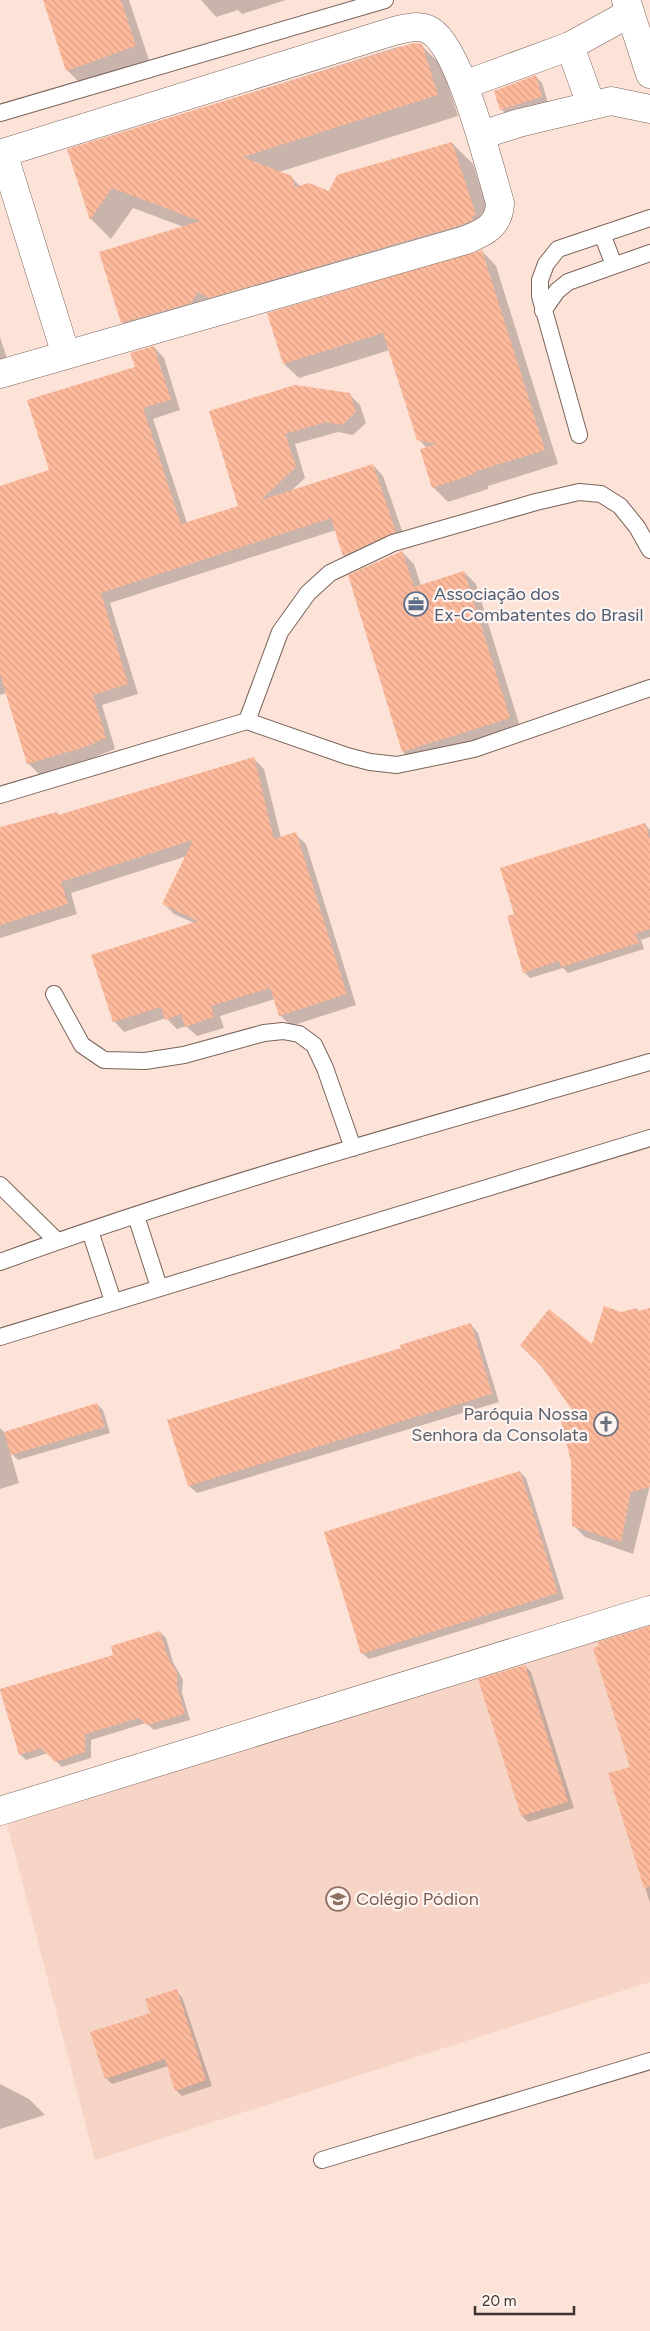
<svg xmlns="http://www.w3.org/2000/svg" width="650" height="2331" viewBox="0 0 650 2331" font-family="Figtree,sans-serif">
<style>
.built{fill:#f6d5c7}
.shadow{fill:#0003}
.building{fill:url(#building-back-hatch)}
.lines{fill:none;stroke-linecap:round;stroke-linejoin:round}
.service-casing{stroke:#7a645a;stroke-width:18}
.minor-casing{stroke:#7a645a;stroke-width:29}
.secondary-casing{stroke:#7a645a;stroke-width:29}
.service{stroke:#fff;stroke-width:16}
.minor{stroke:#fff;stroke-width:28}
.secondary{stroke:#fff;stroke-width:28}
.labels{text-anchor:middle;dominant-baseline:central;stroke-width:4.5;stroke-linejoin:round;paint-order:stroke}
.service-label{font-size:18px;fill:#4e5e75;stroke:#fef3ef;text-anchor:start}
.worship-label{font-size:18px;fill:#5b616d;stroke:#fef3ef;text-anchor:end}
.education-label{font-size:18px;fill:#785e54;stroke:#fef3ef;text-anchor:start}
</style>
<defs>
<pattern id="building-back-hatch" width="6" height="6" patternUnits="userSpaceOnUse" patternTransform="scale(1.25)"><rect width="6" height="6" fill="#feba9c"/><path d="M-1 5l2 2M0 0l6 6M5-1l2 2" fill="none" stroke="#dba087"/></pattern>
</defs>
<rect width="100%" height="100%" fill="#fce2d7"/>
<!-- built -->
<path class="built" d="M 650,1615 L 650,1982 L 95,2160 L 5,1816 Z"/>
<!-- shadow -->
<path class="shadow" d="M 45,0 L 129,0 L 149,60 L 81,84 L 67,70 Z
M 201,0 L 286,0 L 242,14 L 238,10 L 216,17 Z
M 421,45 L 442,66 L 458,116 L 279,172 L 291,177 L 301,187 L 330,193 L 452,143 L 473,164 L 496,236 L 143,343 L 122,322 L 184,227 L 133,208 L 111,239 L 91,219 L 69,150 L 398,47 Z
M 536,77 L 542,83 L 548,103 L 507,115 L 501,109 Z
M 482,251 L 496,266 L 558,464 L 488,486 L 488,489 L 448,502 L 433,487 L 427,448 L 418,439 L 390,350 L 299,378 L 284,364 L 269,314 Z
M 0,337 L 10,368 L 0,373 Z
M 154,347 L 164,358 L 180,410 L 153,419 L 187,523 L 240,507 L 211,412 L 349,394 L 360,405 L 366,423 L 353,435 L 338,432 L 295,444 L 305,478 L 291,491 L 373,465 L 383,476 L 406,542 L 354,566 L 344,555 L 336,530 L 110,603 L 138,694 L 102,705 L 115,749 L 95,757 L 39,774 L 29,764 L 7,693 L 0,695 L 0,487 L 50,471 Z
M 402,552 L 414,564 L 421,586 L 464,572 L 476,584 L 521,730 L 415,764 L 403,752 Z
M 253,758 L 264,769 L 281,838 L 295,834 L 306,844 L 356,1005 L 291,1026 L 280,1015 L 275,999 L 220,1016 L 224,1028 L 197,1036 L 186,1026 L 177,1029 L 166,1018 L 124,1032 L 114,1021 L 194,923 L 174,914 L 164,904 L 187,856 L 71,893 L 77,914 L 0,938 L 0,828 L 57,813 L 60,816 Z
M 645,824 L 650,830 L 650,937 L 641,940 L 644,949 L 568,973 L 563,968 L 530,978 L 524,972 L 515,914 Z
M 637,1309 L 640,1312 L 650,1485 L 633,1554 L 585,1537 L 573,1525 L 574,1410 L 593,1347 L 621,1313 Z
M 471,1325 L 478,1333 L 499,1402 L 197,1493 L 189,1486 L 403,1349 Z
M 97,1404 L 103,1410 L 110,1433 L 18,1460 L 10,1452 L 19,1483 L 0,1489 L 0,1428 L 5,1433 Z
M 520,1472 L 526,1478 L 564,1599 L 369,1659 L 362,1653 Z
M 650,1630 L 650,1903 L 610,1774 L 632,1767 Z
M 160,1632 L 166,1638 L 173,1662 L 183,1680 L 182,1693 L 190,1720 L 154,1730 L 146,1723 L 91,1740 L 91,1758 L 62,1767 L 48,1753 L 26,1760 L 20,1754 L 0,1690 L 115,1656 Z
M 525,1666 L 531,1672 L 574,1808 L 528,1822 L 522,1816 Z
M 176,1991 L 182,1997 L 212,2086 L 182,2096 L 176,2090 L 168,2066 L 112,2084 L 106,2078 L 152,2014 Z
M 0,2084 L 29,2099 L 45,2115 L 0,2129 Z"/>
<!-- building -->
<path class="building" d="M 43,0 L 121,0 L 136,46 L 66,71 Z
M 414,43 L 422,44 L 438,95 L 243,157 L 292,176 L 295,187 L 309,183 L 329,191 L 337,175 L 452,142 L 476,215 L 472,216 L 473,220 L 461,225 L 209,298 L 198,292 L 191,303 L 121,323 L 99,252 L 200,221 L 112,188 L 90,220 L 67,149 Z
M 536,75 L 542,97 L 500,110 L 494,91 Z
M 482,250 L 545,450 L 474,472 L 475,474 L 432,488 L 420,449 L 436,444 L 417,440 L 383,333 L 283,364 L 267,313 Z
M 154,346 L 171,400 L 143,408 L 181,524 L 238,506 L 209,411 L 295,385 L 350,393 L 356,412 L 342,425 L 326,422 L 285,434 L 296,467 L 261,500 L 373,464 L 396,532 L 343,556 L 331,518 L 101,593 L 128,684 L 93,695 L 106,738 L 85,747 L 27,764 L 0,674 L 0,486 L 49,470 L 27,400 L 135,367 L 130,353 Z
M 402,551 L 414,587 L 464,571 L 510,718 L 402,752 L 348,575 Z
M 254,757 L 274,839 L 296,832 L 347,994 L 279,1016 L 270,988 L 211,1006 L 214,1017 L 185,1027 L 181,1014 L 165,1020 L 161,1007 L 113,1022 L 91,955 L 198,921 L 162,904 L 193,840 L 61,882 L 68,904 L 0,925 L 0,827 L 57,812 L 58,815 Z
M 645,823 L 650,839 L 650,929 L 635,934 L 639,943 L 561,967 L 559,961 L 523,973 L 507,916 L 514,914 L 500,868 Z
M 604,1306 L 621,1312 L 637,1308 L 638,1311 L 650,1308 L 650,1487 L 631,1492 L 621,1542 L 572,1526 L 571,1462 L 560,1415 L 572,1410 L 542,1367 L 520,1345 L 549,1309 L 592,1344 Z
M 471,1323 L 492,1394 L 188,1486 L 167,1420 L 401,1348 L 400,1345 Z
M 97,1403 L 105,1427 L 11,1455 L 4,1432 Z
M 520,1471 L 558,1593 L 361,1654 L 324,1532 Z
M 650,1626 L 650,1887 L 644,1888 L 608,1773 L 630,1767 L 593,1648 L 599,1646 L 598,1642 Z
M 160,1631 L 167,1655 L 177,1673 L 177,1686 L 185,1714 L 147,1725 L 139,1718 L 85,1734 L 85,1752 L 55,1762 L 41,1748 L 19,1755 L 0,1689 L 113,1655 L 111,1646 Z
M 525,1665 L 568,1802 L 521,1816 L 478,1679 Z
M 177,1989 L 206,2080 L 175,2091 L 165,2059 L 105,2079 L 90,2032 L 150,2013 L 145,1999 Z"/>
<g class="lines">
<!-- service casing -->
<g class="service-casing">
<path id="service" d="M 0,113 L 385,0
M 602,234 L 614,265
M 543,311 L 557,291 L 568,282 L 650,253
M 579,435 L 540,296 L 540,280 L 546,264 L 558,249 L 650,218
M 247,721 L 280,632 L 308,593 L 330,573 L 393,543 L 536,502 L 579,492 L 601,494 L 620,506 L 637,527 L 650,550
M 0,795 L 247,721 L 347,756 L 370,762 L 397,765 L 474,749 L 650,688
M 54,994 L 82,1045 L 104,1060 L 145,1061 L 184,1055 L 264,1033 L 283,1031 L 299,1034 L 314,1045 L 325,1068 L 353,1148
M 0,1185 L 57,1241
M 136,1216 L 159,1287
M 90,1231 L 113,1301
M 0,1262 C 213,1184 433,1125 650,1062
M 0,1337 L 650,1138
M 322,2160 L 650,2061"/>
</g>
<!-- minor casing -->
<g class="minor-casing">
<path id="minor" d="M 570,46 L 591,105
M 464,85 L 570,46 L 630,13
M 481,135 L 519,123 L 611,101 L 650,109
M 3,153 L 66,355
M 0,154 L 394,31 C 406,28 420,24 431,31 C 461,50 489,166 500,203 C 499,226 485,232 466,240 L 0,374
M 0,1811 L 650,1610"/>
</g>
<!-- secondary casing -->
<g class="secondary-casing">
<path id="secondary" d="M 626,0 L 650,74"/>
</g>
<!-- service -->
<use href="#service" class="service"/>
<!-- minor -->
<use href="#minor" class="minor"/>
<!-- secondary -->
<use href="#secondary" class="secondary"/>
</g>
<!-- icons -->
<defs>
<g id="office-ring" transform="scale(1.25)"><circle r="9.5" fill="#fef3ef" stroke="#5c6f8a" stroke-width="1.5"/><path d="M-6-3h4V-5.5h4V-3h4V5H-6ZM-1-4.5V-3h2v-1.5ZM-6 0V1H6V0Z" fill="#5c6f8a"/></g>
<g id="church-ring" transform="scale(1.25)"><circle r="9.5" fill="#fef3ef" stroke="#6b7280" stroke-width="1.5"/><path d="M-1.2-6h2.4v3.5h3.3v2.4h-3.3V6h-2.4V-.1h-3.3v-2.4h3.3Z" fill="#6b7280"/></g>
<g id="school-ring" transform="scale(1.25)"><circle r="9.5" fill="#fef3ef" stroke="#8d6e63" stroke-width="1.5"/><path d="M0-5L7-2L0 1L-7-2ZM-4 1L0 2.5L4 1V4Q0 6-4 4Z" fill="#8d6e63"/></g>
</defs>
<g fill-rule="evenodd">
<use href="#office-ring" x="416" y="604"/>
<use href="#church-ring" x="606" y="1424"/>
<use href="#school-ring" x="338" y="1899"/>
</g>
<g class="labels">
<!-- service labels -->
<g class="service-label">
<text x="434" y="594">Associação dos<tspan x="434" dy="21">Ex-Combatentes do Brasil</tspan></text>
</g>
<!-- worship labels -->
<g class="worship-label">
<text x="588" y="1414">Paróquia Nossa<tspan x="588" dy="21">Senhora da Consolata</tspan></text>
</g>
<!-- education labels -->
<g class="education-label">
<text x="356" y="1899">Colégio Pódion</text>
</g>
</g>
<!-- scale -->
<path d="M475 2306v8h99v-8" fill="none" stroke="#3c322e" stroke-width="2.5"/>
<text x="482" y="2306" font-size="15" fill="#3c322e" stroke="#fef3ef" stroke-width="4" paint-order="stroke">20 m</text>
</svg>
